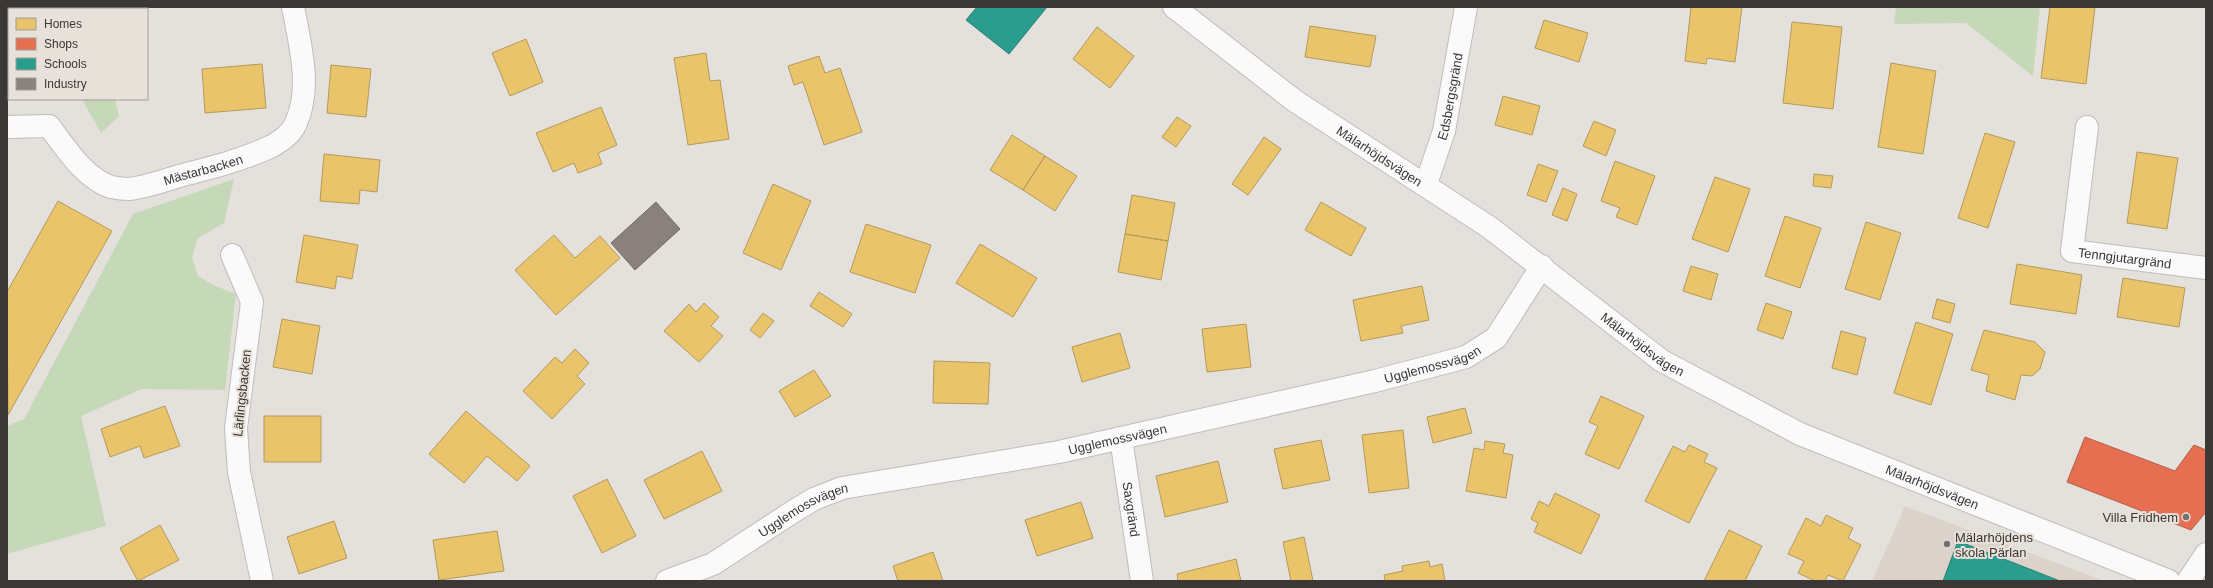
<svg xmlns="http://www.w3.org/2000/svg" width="2213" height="588" viewBox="0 0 2213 588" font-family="Arial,sans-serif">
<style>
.built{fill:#dbd3ca}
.green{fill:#c5d8b8}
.homes{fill:#e9c46a;stroke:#b49a5a}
.shops{fill:#e76f51;stroke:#b35e48}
.schools{fill:#2a9d8f;stroke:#2f7e74}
.industry{fill:#8a817c;stroke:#726b66}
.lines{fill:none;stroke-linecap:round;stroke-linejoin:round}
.street-casing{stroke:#c0bdba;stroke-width:24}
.street{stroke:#fbfafa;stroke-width:22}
.poi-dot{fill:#76726f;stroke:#e7e1d9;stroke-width:1.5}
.labels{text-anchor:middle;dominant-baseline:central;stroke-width:4;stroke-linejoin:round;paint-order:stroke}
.street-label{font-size:13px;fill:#3a3734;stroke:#e7e1d9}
.poi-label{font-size:13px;fill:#3a3734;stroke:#e7e1d9;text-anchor:end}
</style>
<rect width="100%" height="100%" fill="#e4e0dc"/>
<!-- built -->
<path class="built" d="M 1905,506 L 2105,581 L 1872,581 Z"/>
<!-- green -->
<path class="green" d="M 1896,7 L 2040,7 L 2033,76 L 1966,23 L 1894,24 Z
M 82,99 L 115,99 L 119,116 L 101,133 Z
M 234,179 L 224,223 L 198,238 L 192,257 L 198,276 L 213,285 L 236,294 L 225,390 L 142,389 L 81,416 L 106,526 L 7,554 L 7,426 L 24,419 L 133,214 Z"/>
<!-- homes -->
<path class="homes" d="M 7,7 L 67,7 L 67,9 L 9,9 L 9,31 L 7,31 Z
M 1691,7 L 1742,7 L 1735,62 L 1707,58 L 1706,64 L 1685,61 Z
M 2050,7 L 2095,7 L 2086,84 L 2041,78 Z
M 1544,20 L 1588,33 L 1579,62 L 1535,48 Z
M 1792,22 L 1842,27 L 1833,109 L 1783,103 Z
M 1310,26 L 1376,36 L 1370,67 L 1305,57 Z
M 1097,27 L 1134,56 L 1110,88 L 1073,59 Z
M 526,39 L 543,82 L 510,96 L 492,53 Z
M 706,53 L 710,81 L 720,80 L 729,139 L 688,145 L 674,58 Z
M 819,56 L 825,73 L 840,68 L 862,132 L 824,145 L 803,82 L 794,85 L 788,66 Z
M 1891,63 L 1936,71 L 1923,154 L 1878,147 Z
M 262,64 L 266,108 L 205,113 L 202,69 Z
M 331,65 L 371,69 L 366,117 L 327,113 Z
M 1503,96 L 1540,106 L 1532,135 L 1495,125 Z
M 601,107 L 617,145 L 598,153 L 602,164 L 578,173 L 574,163 L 553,172 L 536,133 Z
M 1177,117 L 1191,126 L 1176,147 L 1162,137 Z
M 1594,121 L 1616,130 L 1606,156 L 1583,146 Z
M 1985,133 L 2015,142 L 1988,228 L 1958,218 Z
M 1012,135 L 1045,156 L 1023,190 L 990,170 Z
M 1264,137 L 1281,149 L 1248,195 L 1232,184 Z
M 2137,152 L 2178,158 L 2167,229 L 2127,223 Z
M 324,154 L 380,160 L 377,192 L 360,190 L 359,204 L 320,201 Z
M 1045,156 L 1077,176 L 1055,211 L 1023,190 Z
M 1615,161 L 1655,176 L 1637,225 L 1616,217 L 1620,208 L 1601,201 Z
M 1538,164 L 1558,171 L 1546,202 L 1527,195 Z
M 1814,174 L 1833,176 L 1831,188 L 1813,186 Z
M 1715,177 L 1750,189 L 1728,252 L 1692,239 Z
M 773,184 L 811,201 L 781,270 L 743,253 Z
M 1563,188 L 1577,194 L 1567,221 L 1552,215 Z
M 1132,195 L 1175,203 L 1168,241 L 1125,234 Z
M 58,201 L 112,231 L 8,415 L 7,292 Z
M 1321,202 L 1366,228 L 1351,256 L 1305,230 Z
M 1785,216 L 1821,228 L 1800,288 L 1765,276 Z
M 1866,222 L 1901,233 L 1880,300 L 1845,289 Z
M 866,224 L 931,245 L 915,293 L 850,272 Z
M 1125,234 L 1168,241 L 1161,280 L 1118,272 Z
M 304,235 L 358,245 L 352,279 L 337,276 L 335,289 L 296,282 Z
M 554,235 L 575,258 L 600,236 L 620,258 L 556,315 L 515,270 Z
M 980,244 L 1037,278 L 1013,317 L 956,283 Z
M 2017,264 L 2082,275 L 2076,314 L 2010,304 Z
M 1691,266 L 1718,274 L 1711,300 L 1683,291 Z
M 2123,278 L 2185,288 L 2179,327 L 2117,317 Z
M 1422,286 L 1429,320 L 1401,326 L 1403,333 L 1361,341 L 1353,300 Z
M 819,292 L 852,314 L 843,327 L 810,306 Z
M 1937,299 L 1955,304 L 1950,323 L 1932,318 Z
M 704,303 L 719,317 L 711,326 L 723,336 L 699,362 L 664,331 L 689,304 L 696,312 Z
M 1766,303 L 1792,312 L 1783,339 L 1757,330 Z
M 763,313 L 774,321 L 760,338 L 750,330 Z
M 282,319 L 320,326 L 312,374 L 273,367 Z
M 1916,322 L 1953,334 L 1931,405 L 1894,393 Z
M 1246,324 L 1251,367 L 1207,372 L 1202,329 Z
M 1984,330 L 2035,342 L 2045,352 L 2040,369 L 2032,376 L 2021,375 L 2015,400 L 1986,391 L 1989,375 L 1971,370 Z
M 1841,331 L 1866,338 L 1857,375 L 1832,368 Z
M 1120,333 L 1130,368 L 1082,382 L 1072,347 Z
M 575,349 L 589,363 L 577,376 L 585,384 L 552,419 L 523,391 L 555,357 L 562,363 Z
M 934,361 L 990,363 L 988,404 L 933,403 Z
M 814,370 L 831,396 L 795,417 L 779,391 Z
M 1601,396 L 1644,416 L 1619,469 L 1585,454 L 1598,426 L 1589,422 Z
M 165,406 L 180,446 L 144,458 L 140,446 L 110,457 L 101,429 Z
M 1465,408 L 1472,433 L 1433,443 L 1427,417 Z
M 466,411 L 530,466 L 517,481 L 487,456 L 464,483 L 429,454 Z
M 264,416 L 321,416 L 321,462 L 264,462 Z
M 1403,430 L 1409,488 L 1369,493 L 1362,435 Z
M 1321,440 L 1330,480 L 1283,489 L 1274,449 Z
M 1485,441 L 1505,444 L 1503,453 L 1513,455 L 1506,498 L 1466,491 L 1474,448 L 1484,450 Z
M 1689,445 L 1708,454 L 1704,462 L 1717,468 L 1689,523 L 1645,501 L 1673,446 L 1685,452 Z
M 702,451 L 722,491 L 664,519 L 644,480 Z
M 1218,461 L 1228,502 L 1165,517 L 1156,476 Z
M 607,479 L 636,536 L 602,553 L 573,496 Z
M 1555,493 L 1600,515 L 1581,554 L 1534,532 L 1538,523 L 1531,519 L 1539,501 L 1549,506 Z
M 1081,502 L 1093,538 L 1037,556 L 1025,520 Z
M 1826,515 L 1853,528 L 1848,538 L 1861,545 L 1843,581 L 1828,575 L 1825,581 L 1815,581 L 1798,573 L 1804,561 L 1788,554 L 1806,518 L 1821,526 Z
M 334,521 L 347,558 L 299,574 L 287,537 Z
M 160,525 L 179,560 L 138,581 L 120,548 Z
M 1729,530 L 1762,546 L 1745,581 L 1704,581 Z
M 497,531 L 504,571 L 439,580 L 433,540 Z
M 1304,537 L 1313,581 L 1291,581 L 1283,542 Z
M 933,552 L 943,581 L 898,581 L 893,566 Z
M 1236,559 L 1241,581 L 1178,581 L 1177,574 Z
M 1429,561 L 1430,567 L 1442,564 L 1445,581 L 1385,581 L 1384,575 L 1403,571 L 1402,566 Z"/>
<!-- shops -->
<path class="shops" d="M 2085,437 L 2175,471 L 2194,445 L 2206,450 L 2206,512 L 2191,530 L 2067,482 Z"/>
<!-- schools -->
<path class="schools" d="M 977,7 L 1047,7 L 1009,54 L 966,20 Z
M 1958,541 L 2060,581 L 1943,581 Z"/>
<!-- industry -->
<path class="industry" d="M 656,202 L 680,229 L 635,270 L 611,243 Z"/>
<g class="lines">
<!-- street casing -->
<g class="street-casing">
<g id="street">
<path id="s1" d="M 1174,7 L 1295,101 L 1489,227 L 1662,361 L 1800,434 L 2169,581"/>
<path id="s2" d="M 7,127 L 49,126 C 65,147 84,178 111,187 C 116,188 124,189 129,189 C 146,187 163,181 179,176 C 210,168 243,160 272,146 C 281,141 292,133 296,123 C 312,87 300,45 293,7"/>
<path id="s3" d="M 2087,127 L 2072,251 L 2206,268"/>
<path id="s4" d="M 1426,184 L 1444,131 L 1466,7"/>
<path d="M 232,255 L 252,302 L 236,428 L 239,472 L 262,581"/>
<path id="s5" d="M 1121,438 L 1142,581"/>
<path id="s6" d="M 667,581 L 713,564 L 794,511 L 814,499 L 842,488 L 1059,452 L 1375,381 L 1466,357 L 1496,338 L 1542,266"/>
<path d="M 2188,581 L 2206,554"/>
</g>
</g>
<!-- street -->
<use href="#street" class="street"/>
</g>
<!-- markers -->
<g class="poi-dot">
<circle cx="2186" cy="517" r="4"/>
<circle cx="1947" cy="544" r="4"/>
</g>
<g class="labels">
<!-- street labels -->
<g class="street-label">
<text stroke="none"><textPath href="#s4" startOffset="91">Edsbergsgränd</textPath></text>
<text stroke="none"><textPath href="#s1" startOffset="254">Mälarhöjdsvägen</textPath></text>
<text stroke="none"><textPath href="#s2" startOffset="225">Mästarbacken</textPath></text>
<text stroke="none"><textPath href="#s3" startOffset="178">Tenngjutargränd</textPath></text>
<text stroke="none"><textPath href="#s1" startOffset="578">Mälarhöjdsvägen</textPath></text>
<text stroke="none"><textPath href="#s6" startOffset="803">Ugglemossvägen</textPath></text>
<text transform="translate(242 393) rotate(-84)">Lärlingsbacken</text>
<text stroke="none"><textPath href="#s6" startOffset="479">Ugglemossvägen</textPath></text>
<text stroke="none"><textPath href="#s1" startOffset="902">Mälarhöjdsvägen</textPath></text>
<text stroke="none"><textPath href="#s5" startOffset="72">Saxgränd</textPath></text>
<text stroke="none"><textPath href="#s6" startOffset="155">Ugglemossvägen</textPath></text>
</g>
<!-- poi labels -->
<g class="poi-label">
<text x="2178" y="517">Villa Fridhem</text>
<text x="1955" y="537" text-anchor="start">Mälarhöjdens<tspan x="1955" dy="15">skola Pärlan</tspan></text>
</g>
</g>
<!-- border -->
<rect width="2213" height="588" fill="none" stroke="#3a3734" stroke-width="16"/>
<!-- legend -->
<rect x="8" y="8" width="140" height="92" fill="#e7e1d9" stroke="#a29d97"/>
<rect x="16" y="18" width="20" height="12" fill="#e9c46a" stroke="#a29d97"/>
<text x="44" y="28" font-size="12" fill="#3a3734">Homes</text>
<rect x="16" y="38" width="20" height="12" fill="#e76f51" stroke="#a29d97"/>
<text x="44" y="48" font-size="12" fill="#3a3734">Shops</text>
<rect x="16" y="58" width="20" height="12" fill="#2a9d8f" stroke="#a29d97"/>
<text x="44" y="68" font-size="12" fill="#3a3734">Schools</text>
<rect x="16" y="78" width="20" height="12" fill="#8a817c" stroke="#a29d97"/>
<text x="44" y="88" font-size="12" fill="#3a3734">Industry</text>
</svg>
